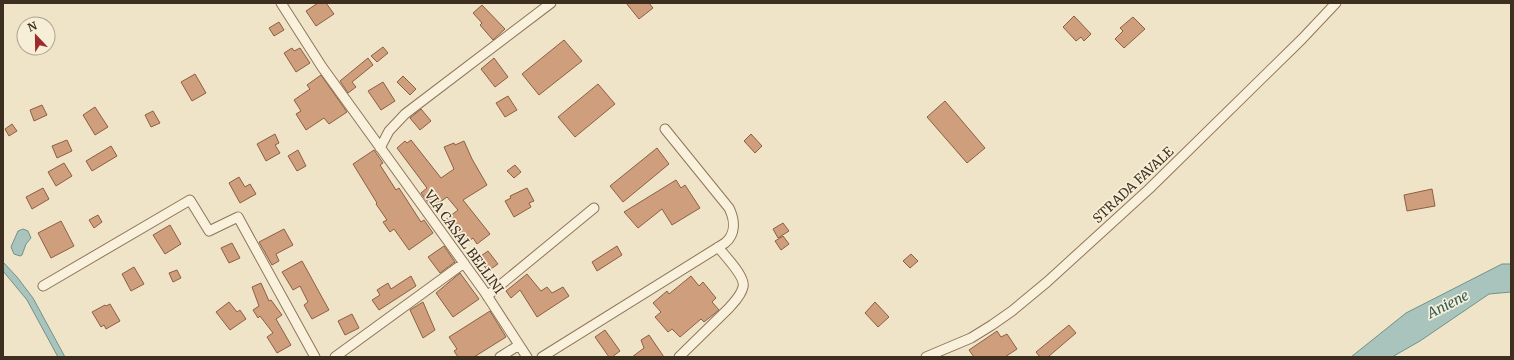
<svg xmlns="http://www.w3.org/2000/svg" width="1514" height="360" viewBox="0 0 1514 360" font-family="Merriweather,serif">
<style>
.water{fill:#a9c4bc;stroke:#6f938a}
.building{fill:#cf9f7d;stroke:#8d5f41}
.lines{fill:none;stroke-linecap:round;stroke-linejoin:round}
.minor-casing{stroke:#8d765c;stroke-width:11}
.minor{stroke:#faf1dc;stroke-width:9}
.labels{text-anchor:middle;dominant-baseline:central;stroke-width:3.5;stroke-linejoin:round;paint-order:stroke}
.street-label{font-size:13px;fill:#3d2e20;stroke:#f7eed8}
.water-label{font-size:14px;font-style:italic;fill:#2f5d5a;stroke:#f7eed8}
</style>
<rect width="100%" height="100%" fill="#f0e4c8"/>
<!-- water -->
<path class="water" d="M 23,229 L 28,231 L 31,238 L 26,244 L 22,255 L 20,256 L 14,254 L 11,247 L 18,231 Z
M 3,262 L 17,277 L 33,298 L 65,357 L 58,357 L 27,300 L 3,271 Z
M 1502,264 L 1511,264 L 1511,292 L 1489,294 L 1420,341 L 1392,357 L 1351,357 L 1406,313 Z"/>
<!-- building -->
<path class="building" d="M 318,3 L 326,3 L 334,14 L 316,26 L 306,11 Z
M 626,3 L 649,3 L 653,8 L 639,19 Z
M 482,5 L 505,29 L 493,40 L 480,25 L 482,23 L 473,13 Z
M 1074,16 L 1091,34 L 1084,41 L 1081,37 L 1076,41 L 1063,27 Z
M 1133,17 L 1145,29 L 1124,48 L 1115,39 L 1123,31 L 1120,28 Z
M 279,22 L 284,30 L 274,36 L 269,28 Z
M 564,40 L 582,61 L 539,95 L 522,74 Z
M 383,47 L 388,53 L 377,62 L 371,56 Z
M 292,48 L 294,51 L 300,48 L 310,63 L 296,72 L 284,53 Z
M 368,58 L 373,65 L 352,82 L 356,87 L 348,93 L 340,81 Z
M 494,58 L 508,77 L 495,87 L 481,69 Z
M 195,74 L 206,93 L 192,101 L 181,82 Z
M 321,75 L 347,112 L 329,124 L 324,118 L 306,130 L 296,114 L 301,111 L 294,100 L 310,89 L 307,85 Z
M 403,76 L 416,89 L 410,95 L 397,82 Z
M 383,82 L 395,101 L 381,110 L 368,91 Z
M 598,84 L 615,104 L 575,137 L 558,117 Z
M 508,96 L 517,110 L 505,117 L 496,103 Z
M 945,101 L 985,148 L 967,163 L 927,117 Z
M 42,105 L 47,115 L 34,121 L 30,110 Z
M 95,107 L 108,127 L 95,135 L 83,115 Z
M 421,109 L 431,121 L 420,130 L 410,118 Z
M 153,111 L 160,123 L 151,127 L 145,115 Z
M 12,124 L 17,131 L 9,136 L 5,129 Z
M 275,134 L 279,143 L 275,145 L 280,153 L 266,161 L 257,144 Z
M 751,134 L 762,146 L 755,153 L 744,141 Z
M 67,140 L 72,151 L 57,158 L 52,146 Z
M 411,140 L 441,178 L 454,169 L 444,147 L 454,143 L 455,145 L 464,141 L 472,159 L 487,185 L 463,200 L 490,234 L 477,244 L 473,238 L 465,244 L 445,220 L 458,210 L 447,197 L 432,208 L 421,193 L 427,188 L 397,148 L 405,141 L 407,143 Z
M 111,146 L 117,156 L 92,171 L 86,161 Z
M 657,148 L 669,164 L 623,202 L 610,186 Z
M 298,150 L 306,166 L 297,171 L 288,156 Z
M 374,150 L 383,163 L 380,165 L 396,190 L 399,188 L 421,222 L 424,220 L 433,233 L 409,250 L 394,229 L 390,232 L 383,222 L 387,220 L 376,204 L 377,203 L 353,164 Z
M 64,163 L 72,176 L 56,186 L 48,172 Z
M 515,165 L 521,172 L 514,178 L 507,171 Z
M 239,177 L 245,187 L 250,184 L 256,194 L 240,203 L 229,183 Z
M 676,180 L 681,188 L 685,185 L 700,208 L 672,225 L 662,209 L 638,228 L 624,212 Z
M 43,188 L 49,199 L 32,209 L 26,197 Z
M 527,188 L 534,201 L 529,203 L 531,207 L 514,217 L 505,201 L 511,198 L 510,196 Z
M 1432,189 L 1435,206 L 1407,211 L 1404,195 Z
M 98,215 L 102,222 L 94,228 L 89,220 Z
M 61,221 L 74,246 L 51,258 L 38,233 Z
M 783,223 L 789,231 L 778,238 L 773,229 Z
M 170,225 L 181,244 L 165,254 L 153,235 Z
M 284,229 L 293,245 L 276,254 L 279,261 L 272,265 L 259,242 Z
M 783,236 L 789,244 L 781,250 L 775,241 Z
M 232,243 L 240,258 L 229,263 L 221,248 Z
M 444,246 L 455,262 L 440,273 L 428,257 Z
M 617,246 L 622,255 L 597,271 L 592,262 Z
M 488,251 L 498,264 L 488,271 L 478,258 Z
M 911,254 L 918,261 L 910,268 L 903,261 Z
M 302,261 L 329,310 L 312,319 L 304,305 L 308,302 L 300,286 L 293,290 L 282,272 Z
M 134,267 L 144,284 L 131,291 L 122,274 Z
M 177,270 L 181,278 L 173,282 L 169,273 Z
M 460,273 L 479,299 L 453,317 L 436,293 Z
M 527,274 L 541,291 L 547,287 L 552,293 L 563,287 L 569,296 L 537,317 L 520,290 L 511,298 L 506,291 Z
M 411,276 L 416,286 L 379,310 L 372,300 L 380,295 L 377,290 L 388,283 L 391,289 Z
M 691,276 L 699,286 L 703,282 L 716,298 L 712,302 L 719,310 L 704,322 L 701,319 L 680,337 L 672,329 L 668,332 L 655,317 L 661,312 L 653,303 L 667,291 L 669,294 Z
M 261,283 L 269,301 L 271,300 L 282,315 L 276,319 L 291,345 L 277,353 L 267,337 L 273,333 L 260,316 L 258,318 L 253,310 L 259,306 L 252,287 Z
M 229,302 L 237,312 L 240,310 L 246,319 L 230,330 L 216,312 Z
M 423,302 L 435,330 L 423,338 L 410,310 Z
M 875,302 L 889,317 L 878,327 L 865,313 Z
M 110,304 L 120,321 L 106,329 L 104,325 L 101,327 L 92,312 L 105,305 L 106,306 Z
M 490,311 L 506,337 L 474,357 L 458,357 L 454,351 L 457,349 L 449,337 Z
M 352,314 L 359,328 L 345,335 L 338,321 Z
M 1069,325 L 1076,333 L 1048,357 L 1040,357 L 1036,352 Z
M 605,330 L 620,351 L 612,357 L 609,357 L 595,337 Z
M 997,331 L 1001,337 L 1007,334 L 1017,349 L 1005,357 L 974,357 L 969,350 Z
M 649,335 L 664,357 L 632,357 L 644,348 L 641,340 Z"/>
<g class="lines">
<!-- minor casing -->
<g class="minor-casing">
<path id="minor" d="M 281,3 L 322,67 L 484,291 L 527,357
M 380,148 L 389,131 L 405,114 L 551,3
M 43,286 L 190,200 L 209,231 L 238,217 L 315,357
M 487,296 L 594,208
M 335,357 L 464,263
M 500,357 L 519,345
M 542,357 L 725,243 C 736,234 735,220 729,208 L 665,129
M 679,357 L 729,308 C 734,302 741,296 743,287 C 746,277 725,256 718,247
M 926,357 L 971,338 L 992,325 L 1012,311 L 1047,282 L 1149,189 L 1302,39 L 1336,3"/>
</g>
<!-- minor -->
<use href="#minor" class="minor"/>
</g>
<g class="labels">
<!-- street labels -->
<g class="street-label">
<text transform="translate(1133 185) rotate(-43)">STRADA FAVALE</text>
<text transform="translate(464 242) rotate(54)">VIA CASAL BELLINI</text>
</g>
<!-- water labels -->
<g class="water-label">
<text transform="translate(1448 304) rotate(-27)">Aniene</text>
</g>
</g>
<!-- border -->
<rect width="1514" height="360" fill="none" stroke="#3d2e20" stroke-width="8"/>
<!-- north arrow -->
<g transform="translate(36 36) rotate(338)"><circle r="19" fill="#f7eed8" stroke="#ada18e"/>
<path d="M0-3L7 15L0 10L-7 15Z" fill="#9e2a2b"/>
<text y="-6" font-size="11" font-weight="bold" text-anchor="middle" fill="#3d2e20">N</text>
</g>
</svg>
